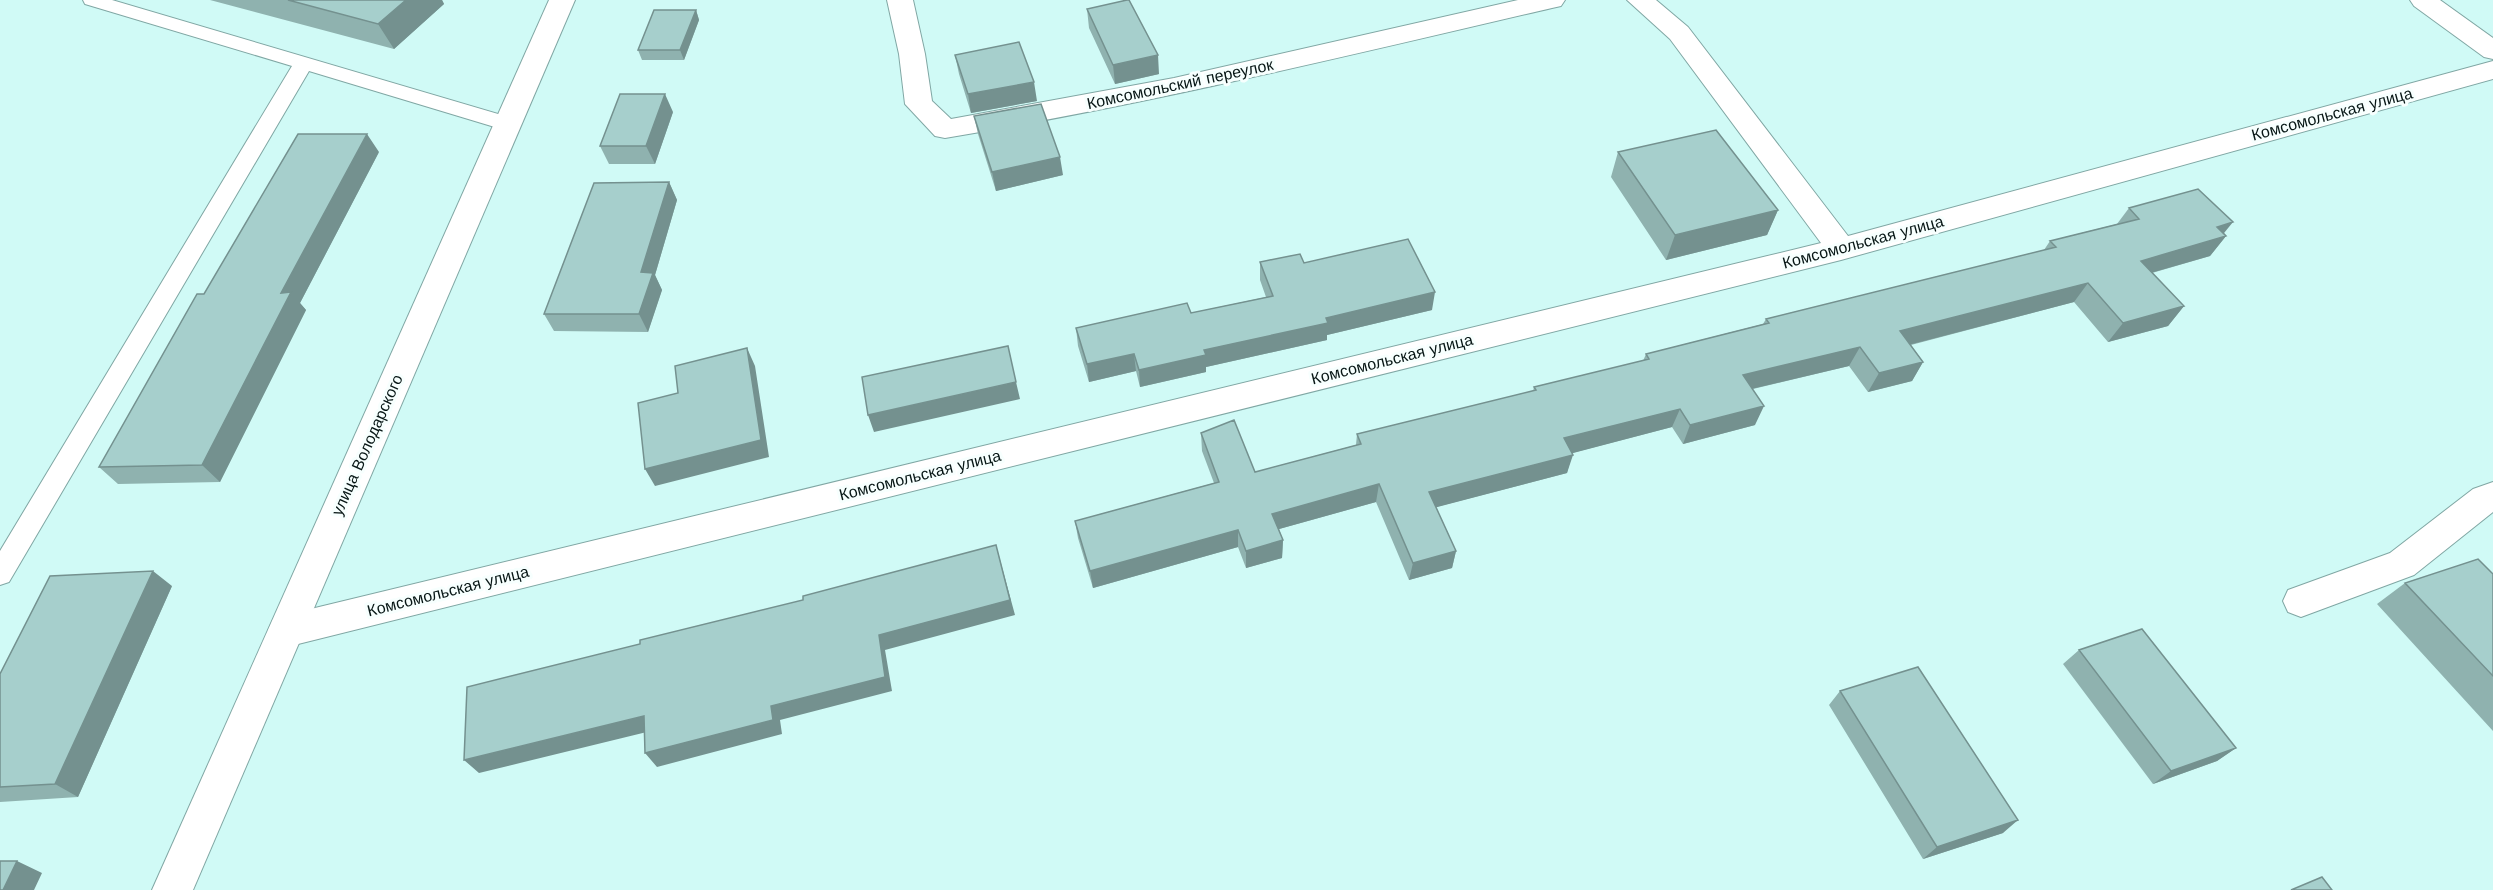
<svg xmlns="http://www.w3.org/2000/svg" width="2493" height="890" viewBox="0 0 2493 890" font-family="'Work Sans',sans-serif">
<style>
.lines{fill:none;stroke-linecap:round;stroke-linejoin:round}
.service-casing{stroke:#80a7a4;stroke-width:2}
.minor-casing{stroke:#80a7a4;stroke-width:2}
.tertiary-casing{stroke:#80a7a4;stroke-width:2}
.secondary-casing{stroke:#80a7a4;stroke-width:2}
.service{fill:#fff;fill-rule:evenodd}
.minor{fill:#fff;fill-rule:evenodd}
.tertiary{fill:#fff;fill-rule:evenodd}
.secondary{fill:#fff;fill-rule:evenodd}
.wall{fill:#8fb2af}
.shaded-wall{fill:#74918f}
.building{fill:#a6cfcc;stroke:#74918f;stroke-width:1.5}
.labels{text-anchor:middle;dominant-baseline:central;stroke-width:6;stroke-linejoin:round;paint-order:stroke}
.street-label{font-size:16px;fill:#071615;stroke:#f7fffe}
</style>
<rect width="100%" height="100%" fill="#d0faf6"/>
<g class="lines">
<!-- service casing -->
<g class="service-casing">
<path id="service" d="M 83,0 L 112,0 L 515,119 L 518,124 L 515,129 L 508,131 L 309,71 L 9,582 L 0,585 L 0,551 L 292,66 L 85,4 Z"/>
</g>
<!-- minor casing -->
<g class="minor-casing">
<path id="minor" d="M 887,0 L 913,0 L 925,54 L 932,101 L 951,119 L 1174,78 L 1518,0 L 1565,0 L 1561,6 L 1552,8 C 1350,55 1149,104 945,138 L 935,136 L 905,104 L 899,54 Z
M 1627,0 L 1656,0 L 1688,27 L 1848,236 L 2493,61 L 2493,79 L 1841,260 L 286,647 L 273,642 L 268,631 L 273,620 L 286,615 L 1821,243 L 1670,39 Z
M 2493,482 L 2493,512 L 2414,575 L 2301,617 L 2288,612 L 2283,601 L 2288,590 L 2390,553 L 2473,489 Z"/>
</g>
<!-- tertiary casing -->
<g class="tertiary-casing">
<path id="tertiary" d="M 2410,0 L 2440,0 L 2493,38 L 2493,59 L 2484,57 L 2414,6 Z"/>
</g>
<!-- secondary casing -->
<g class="secondary-casing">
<path id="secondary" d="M 549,0 L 575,0 L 193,890 L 152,890 Z"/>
</g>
<!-- service -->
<use href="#service" class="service"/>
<!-- minor -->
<use href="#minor" class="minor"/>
<!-- tertiary -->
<use href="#tertiary" class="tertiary"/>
<!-- secondary -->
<use href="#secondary" class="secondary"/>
</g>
<!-- wall -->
<path class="wall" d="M 210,0 L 442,0 L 444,4 L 394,49 Z
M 1087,9 L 1159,74 L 1115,84 L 1089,28 Z
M 696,10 L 699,20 L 684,60 L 642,60 L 638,50 Z
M 955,55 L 1037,101 L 971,113 L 959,74 Z
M 673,112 L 655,164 L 609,164 L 600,146 Z
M 974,116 L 1063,175 L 996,191 L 978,134 Z
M 379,152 L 300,303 L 306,310 L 220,482 L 118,484 L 99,467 Z
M 1618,152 L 1778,210 L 1767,235 L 1666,260 L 1611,177 Z
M 669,182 L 677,200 L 655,275 L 662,290 L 648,332 L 554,331 L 544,314 Z
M 2129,208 L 2224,233 L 2226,236 L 2210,256 L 2152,273 L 2184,306 L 2168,326 L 2108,342 L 2074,302 L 1911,345 L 1923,362 L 1912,381 L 1868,392 L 1849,366 L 1753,389 L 1755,425 L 1683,444 L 1672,427 L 1572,453 L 1567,473 L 1436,507 L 1456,551 L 1452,568 L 1409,580 L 1376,502 L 1279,529 L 1283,540 L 1282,558 L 1246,568 L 1238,547 L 1093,588 L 1078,538 L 1075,521 L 1214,483 L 1202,451 L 1201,433 L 1255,472 L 1356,445 L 1357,434 L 1533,391 L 1534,387 L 1643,361 L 1646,354 L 1763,324 L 1766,319 L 2044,250 L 2050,241 L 2117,224 Z
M 1260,262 L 1304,263 L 1432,310 L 1327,335 L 1327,340 L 1206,367 L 1206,372 L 1140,387 L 1136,371 L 1089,382 L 1078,346 L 1076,328 L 1191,313 L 1266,297 L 1260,280 Z
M 2493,574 L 2493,731 L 2377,604 L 2405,583 Z
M 172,586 L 78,797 L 0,802 L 0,674 Z
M 2079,650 L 2236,748 L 2217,761 L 2153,784 L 2063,664 Z
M 1840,691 L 2003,833 L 1923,859 L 1829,705 Z"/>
<!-- shaded-wall -->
<path class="shaded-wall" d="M 406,0 L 442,0 L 444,4 L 394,49 L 378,24 Z
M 696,10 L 699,20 L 684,60 L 680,50 Z
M 1158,55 L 1159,74 L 1115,84 L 1113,65 Z
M 1034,82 L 1037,101 L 971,113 L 968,94 Z
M 665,94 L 673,112 L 655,164 L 646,146 Z
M 367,134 L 379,152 L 300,303 L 306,310 L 220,482 L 202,465 L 281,293 Z
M 1060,157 L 1063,175 L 996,191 L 992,172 Z
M 669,182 L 677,200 L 655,275 L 662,290 L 648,332 L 639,314 L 641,272 Z
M 1778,210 L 1767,235 L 1666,260 L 1675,235 Z
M 2233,222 L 2220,238 L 2226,236 L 2210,256 L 2126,280 L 2141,261 L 2217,227 Z
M 2088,283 L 2074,302 L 1889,350 L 1900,331 Z
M 1435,292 L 1432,310 L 1327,335 L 1327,340 L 1206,367 L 1206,372 L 1140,387 L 1139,370 L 1204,350 L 1326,318 Z
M 2184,306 L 2168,326 L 2108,342 L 2123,323 Z
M 1860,347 L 1849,366 L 1734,393 L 1743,375 Z
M 747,348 L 755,366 L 769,457 L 655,486 L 645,469 Z
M 1134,354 L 1136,371 L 1089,382 L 1087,364 Z
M 1923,362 L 1912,381 L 1868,392 L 1879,373 Z
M 1016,382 L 1020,399 L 874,432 L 868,415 Z
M 1764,406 L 1755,425 L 1683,444 L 1690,425 Z
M 1680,409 L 1672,427 L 1558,457 L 1564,438 Z
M 1573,455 L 1567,473 L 1426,510 L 1429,492 Z
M 1379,484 L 1376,502 L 1272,531 L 1272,514 Z
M 1238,530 L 1238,547 L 1093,588 L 1090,571 Z
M 1283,540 L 1282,558 L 1246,568 L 1246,551 Z
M 996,545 L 1015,615 L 885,650 L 892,691 L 780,720 L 782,734 L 657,767 L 645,753 L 771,706 L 879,635 Z
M 1456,551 L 1452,568 L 1409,580 L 1413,563 Z
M 153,571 L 172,586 L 78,797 L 55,784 Z
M 644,716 L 655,730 L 479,773 L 464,760 Z
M 2236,748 L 2217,761 L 2153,784 L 2171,771 Z
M 2018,820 L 2003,833 L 1923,859 L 1937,847 Z
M 17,861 L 42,873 L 34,890 L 3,890 Z"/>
<!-- building -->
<path class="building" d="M 288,0 L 406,0 L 378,24 Z
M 1127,0 L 1129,0 L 1158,55 L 1113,65 L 1087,9 Z
M 654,10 L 696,10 L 680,50 L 638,50 Z
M 1019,42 L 1034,82 L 968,94 L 955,55 Z
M 620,94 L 665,94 L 646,146 L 600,146 Z
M 1041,104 L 1060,157 L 992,172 L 974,116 Z
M 1716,130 L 1778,210 L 1675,235 L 1618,152 Z
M 298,134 L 367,134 L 281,293 L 291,292 L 202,465 L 99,467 L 197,294 L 204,294 Z
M 669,182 L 641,272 L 653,273 L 639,314 L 544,314 L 594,183 Z
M 2198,189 L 2233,222 L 2217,227 L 2226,236 L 2141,261 L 2184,306 L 2123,323 L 2088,283 L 1900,331 L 1923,362 L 1879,373 L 1860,347 L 1743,375 L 1764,406 L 1690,425 L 1680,409 L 1564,438 L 1573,455 L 1429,492 L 1456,551 L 1413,563 L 1379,484 L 1272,514 L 1283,540 L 1246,551 L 1238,530 L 1090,571 L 1075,521 L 1219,482 L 1201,433 L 1234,420 L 1255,472 L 1361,444 L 1357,434 L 1536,390 L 1534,387 L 1649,359 L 1646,354 L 1769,323 L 1766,319 L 2056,247 L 2050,241 L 2139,219 L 2129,208 Z
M 1408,239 L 1435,292 L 1326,318 L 1328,323 L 1204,350 L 1206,355 L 1139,370 L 1134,354 L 1087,364 L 1076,328 L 1187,303 L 1191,313 L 1273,296 L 1260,262 L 1300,254 L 1304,263 Z
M 1008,346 L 1016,382 L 868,415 L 862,377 Z
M 747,348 L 761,440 L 645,469 L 638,403 L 678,393 L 675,366 Z
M 996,545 L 1010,600 L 879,635 L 885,677 L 771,706 L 773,720 L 645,753 L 644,716 L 464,760 L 467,687 L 640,644 L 640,640 L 803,600 L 803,596 Z
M 2478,559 L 2493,574 L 2493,676 L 2405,583 Z
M 153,571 L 55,784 L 0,787 L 0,674 L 50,576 Z
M 2142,629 L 2236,748 L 2171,771 L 2079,650 Z
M 1918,667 L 2018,820 L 1937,847 L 1840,691 Z
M 0,861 L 17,861 L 3,890 L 0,890 Z
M 2322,877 L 2332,890 L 2291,890 Z"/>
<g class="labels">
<!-- street labels -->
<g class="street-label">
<text transform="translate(1180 84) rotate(-12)">Комсомольский переулок</text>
<text transform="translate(2332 114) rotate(-15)">Комсомольская улица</text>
<text transform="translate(1863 242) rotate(-15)">Комсомольская улица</text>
<text transform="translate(1392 359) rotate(-14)">Комсомольская улица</text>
<text transform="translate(367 445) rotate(-66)">улица Володарского</text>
<text transform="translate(920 475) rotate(-14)">Комсомольская улица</text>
<text transform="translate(448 591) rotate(-14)">Комсомольская улица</text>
</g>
</g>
</svg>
